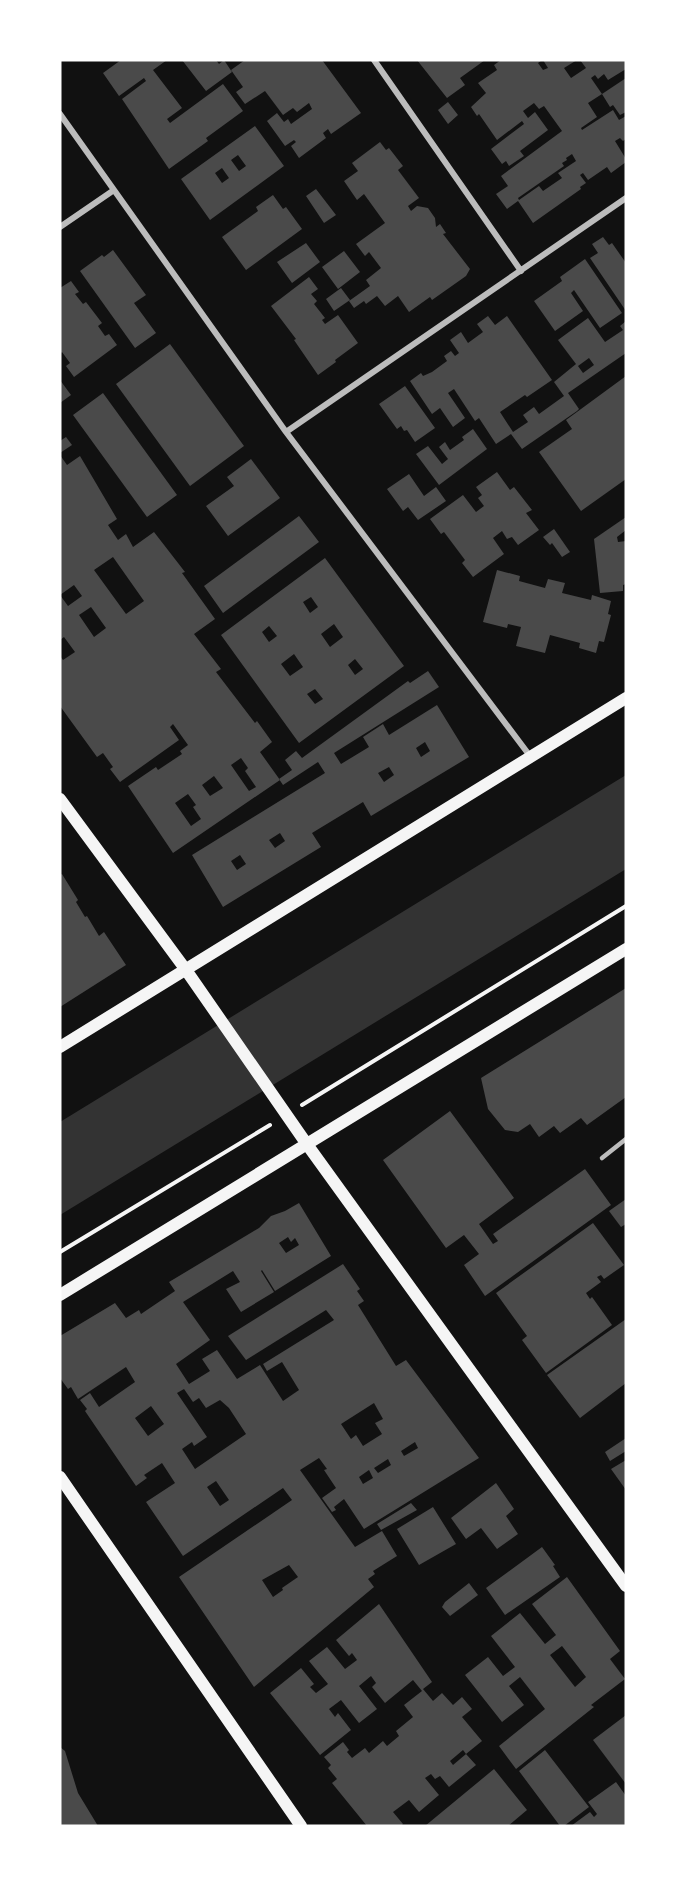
<svg xmlns="http://www.w3.org/2000/svg" width="686" height="1886" viewBox="0 0 686 1886" font-family="Ubuntu,sans-serif">
<style>
.water{fill:#333}
.building{fill:#4a4a4a;fill-rule:evenodd}
.lines{fill:none;stroke-linecap:round;stroke-linejoin:round}
.path{stroke:#f5f5f5;stroke-width:4}
.service{stroke:#bcbcbc;stroke-width:4.5}
.minor{stroke:#bcbcbc;stroke-width:6}
.secondary{stroke:#f5f5f5;stroke-width:12}
</style>
<rect width="100%" height="100%" fill="#111"/>
<!-- water -->
<path class="water" d="M 626,775 L 626,869 L 60,1215 L 60,1122 Z"/>
<!-- building -->
<path class="building" d="M 121,60 L 167,60 L 153,70 L 182,108 L 167,119 L 170,123 L 223,84 L 243,111 L 206,138 L 208,141 L 169,169 L 122,99 L 146,81 L 144,78 L 119,96 L 103,73 Z
M 182,60 L 216,60 L 219,64 L 224,60 L 232,72 L 206,91 Z
M 245,60 L 322,60 L 361,113 L 331,134 L 328,129 L 323,133 L 326,138 L 299,158 L 291,146 L 296,142 L 294,140 L 285,146 L 267,121 L 277,113 L 284,122 L 288,119 L 291,124 L 312,109 L 309,103 L 297,112 L 293,108 L 283,115 L 265,91 L 245,104 L 236,92 L 243,87 L 231,70 Z
M 417,60 L 485,60 L 460,78 L 465,85 L 447,98 Z
M 501,60 L 542,60 L 538,63 L 543,70 L 548,68 L 543,60 L 577,60 L 564,68 L 571,78 L 586,68 L 580,60 L 626,60 L 626,69 L 608,80 L 604,74 L 598,79 L 595,75 L 591,78 L 602,94 L 588,103 L 597,117 L 581,128 L 582,130 L 613,110 L 619,120 L 626,116 L 626,139 L 623,141 L 620,138 L 615,141 L 626,159 L 626,162 L 611,173 L 607,167 L 588,180 L 583,173 L 580,175 L 586,183 L 580,187 L 581,189 L 533,223 L 518,201 L 507,209 L 496,194 L 508,186 L 501,176 L 562,131 L 544,106 L 539,109 L 534,103 L 523,111 L 528,118 L 535,112 L 548,130 L 520,151 L 524,156 L 509,166 L 506,161 L 502,164 L 491,149 L 524,124 L 522,121 L 497,140 L 479,114 L 477,116 L 471,107 L 486,93 L 478,83 L 497,70 L 494,65 ZM 572,154 L 576,161 L 558,173 L 562,178 L 543,191 L 539,186 L 519,200 L 518,198 L 564,166 L 562,163 L 567,160 L 566,158 Z
M 626,78 L 626,112 L 620,115 L 613,105 L 610,107 L 602,94 Z
M 448,102 L 458,115 L 448,124 L 438,110 Z
M 255,126 L 284,166 L 210,220 L 181,179 ZM 238,155 L 246,166 L 239,171 L 231,160 ZM 222,168 L 229,178 L 222,183 L 215,173 Z
M 380,142 L 386,150 L 389,148 L 403,166 L 398,170 L 419,198 L 408,206 L 411,211 L 417,206 L 428,208 L 435,218 L 436,227 L 440,224 L 446,233 L 443,234 L 470,269 L 466,276 L 432,300 L 430,297 L 409,312 L 398,296 L 385,306 L 377,296 L 366,304 L 364,301 L 354,308 L 349,301 L 370,286 L 366,280 L 381,268 L 369,252 L 365,256 L 356,244 L 385,223 L 364,194 L 357,200 L 344,181 L 358,171 L 352,163 Z
M 316,189 L 336,215 L 324,223 L 306,196 Z
M 273,195 L 283,209 L 286,207 L 302,229 L 246,270 L 222,237 L 258,211 L 256,207 Z
M 603,237 L 609,245 L 612,243 L 626,263 L 626,311 L 590,258 L 598,253 L 592,244 Z
M 306,243 L 320,262 L 292,283 L 277,262 Z
M 113,250 L 146,295 L 134,303 L 156,333 L 135,348 L 80,271 L 102,255 L 104,257 Z
M 344,251 L 360,272 L 338,289 L 322,267 Z
M 585,259 L 622,313 L 600,328 L 574,290 L 571,293 L 583,311 L 555,331 L 534,301 L 562,281 L 560,277 Z
M 309,277 L 318,289 L 311,294 L 317,301 L 314,304 L 325,318 L 322,320 L 325,324 L 338,315 L 358,343 L 335,360 L 336,362 L 318,375 L 294,340 L 296,339 L 271,306 Z
M 71,281 L 79,292 L 75,294 L 83,304 L 86,302 L 102,323 L 98,326 L 105,336 L 109,334 L 117,345 L 74,377 L 66,366 L 70,363 L 62,352 L 60,354 L 60,288 Z
M 341,288 L 350,300 L 334,311 L 326,299 Z
M 488,316 L 495,325 L 507,316 L 552,380 L 527,397 L 525,395 L 500,412 L 513,432 L 528,422 L 523,415 L 534,407 L 539,414 L 564,396 L 554,382 L 576,364 L 558,340 L 588,318 L 605,342 L 623,330 L 620,326 L 626,321 L 626,353 L 568,393 L 579,409 L 577,411 L 522,449 L 511,434 L 496,444 L 479,418 L 475,421 L 454,389 L 448,393 L 465,418 L 453,427 L 440,408 L 432,414 L 410,381 L 421,373 L 423,376 L 432,372 L 447,361 L 444,356 L 451,351 L 455,356 L 459,353 L 450,340 L 461,332 L 468,343 L 483,332 L 477,324 ZM 589,358 L 594,365 L 583,373 L 578,366 Z
M 170,344 L 244,446 L 190,486 L 116,384 Z
M 626,376 L 626,479 L 581,511 L 539,452 L 572,429 L 566,420 Z
M 60,380 L 71,395 L 60,403 Z
M 405,386 L 435,428 L 415,442 L 407,430 L 404,431 L 401,426 L 397,429 L 379,404 Z
M 103,393 L 177,495 L 147,517 L 73,415 Z
M 473,429 L 487,449 L 439,485 L 416,454 L 428,446 L 442,464 L 448,459 L 439,447 L 445,442 L 450,450 L 464,440 L 462,437 Z
M 66,437 L 72,445 L 60,453 L 60,441 Z
M 60,455 L 67,465 L 80,456 L 117,519 L 108,525 L 118,540 L 126,534 L 133,547 L 154,532 L 185,572 L 182,573 L 215,619 L 194,634 L 221,669 L 216,672 L 255,723 L 257,721 L 272,742 L 260,752 L 280,780 L 173,853 L 128,786 L 156,767 L 158,770 L 182,754 L 180,751 L 188,745 L 173,724 L 170,727 L 179,740 L 120,782 L 110,769 L 113,767 L 103,753 L 97,757 L 60,706 L 60,656 L 63,660 L 75,652 L 64,637 L 60,640 ZM 113,557 L 144,601 L 126,614 L 94,570 ZM 74,585 L 82,596 L 68,606 L 60,595 ZM 91,607 L 106,628 L 94,637 L 79,615 ZM 241,758 L 248,768 L 245,771 L 256,787 L 249,791 L 231,765 ZM 214,776 L 223,788 L 210,796 L 202,785 ZM 188,794 L 196,805 L 193,807 L 201,819 L 191,826 L 175,803 Z
M 251,459 L 280,498 L 228,536 L 206,506 L 234,486 L 227,477 Z
M 497,472 L 510,490 L 514,487 L 532,510 L 526,513 L 539,530 L 518,545 L 512,537 L 507,539 L 502,531 L 493,538 L 504,554 L 473,577 L 462,563 L 465,560 L 444,532 L 441,534 L 430,519 L 463,495 L 476,512 L 484,506 L 478,498 L 482,495 L 476,487 Z
M 409,474 L 424,496 L 436,487 L 446,501 L 418,520 L 408,507 L 403,511 L 387,489 Z
M 299,516 L 319,542 L 223,613 L 204,586 Z
M 626,517 L 626,530 L 617,537 L 618,542 L 626,541 L 626,584 L 623,585 L 623,591 L 600,593 L 594,539 Z
M 554,529 L 570,552 L 562,557 L 552,543 L 550,545 L 543,537 Z
M 325,558 L 404,666 L 299,743 L 221,635 ZM 311,597 L 318,607 L 310,613 L 303,602 ZM 334,624 L 343,637 L 330,647 L 321,634 ZM 269,626 L 277,636 L 269,642 L 262,632 ZM 294,654 L 303,667 L 290,676 L 281,664 ZM 355,659 L 363,669 L 355,675 L 348,665 ZM 315,689 L 323,699 L 315,704 L 307,694 Z
M 497,570 L 520,576 L 519,581 L 545,588 L 548,579 L 565,583 L 562,593 L 591,600 L 592,595 L 611,601 L 608,614 L 611,615 L 604,642 L 599,641 L 596,653 L 579,648 L 580,643 L 550,635 L 545,653 L 516,646 L 521,627 L 508,624 L 507,628 L 483,622 Z
M 428,671 L 439,687 L 334,753 L 341,764 L 369,747 L 363,737 L 383,724 L 389,735 L 437,705 L 469,757 L 371,816 L 363,802 L 312,833 L 321,847 L 223,907 L 192,855 L 325,773 L 318,762 L 283,785 L 279,779 L 292,770 L 285,760 L 296,751 L 302,758 L 408,681 L 410,683 ZM 425,742 L 430,751 L 421,757 L 416,748 ZM 389,767 L 394,775 L 384,782 L 378,773 ZM 280,833 L 285,841 L 275,848 L 269,840 ZM 240,855 L 246,864 L 237,870 L 231,861 Z
M 62,874 L 78,900 L 76,902 L 85,917 L 87,916 L 99,936 L 104,932 L 126,965 L 60,1007 L 60,875 Z
M 626,988 L 626,1097 L 587,1125 L 581,1118 L 560,1133 L 554,1126 L 539,1137 L 530,1124 L 518,1132 L 505,1130 L 488,1109 L 481,1078 Z
M 450,1111 L 514,1198 L 479,1224 L 493,1244 L 498,1241 L 493,1234 L 585,1169 L 611,1205 L 485,1296 L 464,1265 L 479,1254 L 464,1235 L 446,1248 L 383,1160 Z
M 626,1199 L 626,1224 L 621,1227 L 609,1211 Z
M 299,1203 L 331,1256 L 275,1291 L 262,1270 L 261,1271 L 274,1292 L 241,1312 L 226,1289 L 240,1282 L 233,1271 L 183,1302 L 210,1340 L 176,1364 L 189,1384 L 210,1371 L 202,1359 L 217,1350 L 237,1379 L 260,1365 L 283,1401 L 299,1390 L 282,1362 L 267,1371 L 263,1364 L 334,1320 L 326,1310 L 246,1360 L 228,1336 L 343,1264 L 360,1289 L 357,1291 L 364,1301 L 358,1305 L 396,1366 L 406,1360 L 479,1458 L 364,1529 L 344,1499 L 334,1507 L 336,1510 L 332,1512 L 322,1498 L 336,1488 L 324,1470 L 327,1469 L 319,1458 L 300,1470 L 355,1547 L 382,1531 L 397,1556 L 373,1571 L 375,1574 L 368,1579 L 374,1587 L 254,1687 L 179,1577 L 292,1500 L 283,1488 L 183,1556 L 146,1502 L 175,1483 L 162,1463 L 144,1475 L 147,1478 L 136,1486 L 85,1411 L 87,1409 L 80,1400 L 90,1393 L 99,1407 L 135,1382 L 126,1367 L 78,1399 L 71,1387 L 68,1389 L 60,1378 L 60,1336 L 115,1303 L 126,1318 L 139,1310 L 141,1314 L 175,1291 L 169,1282 L 259,1228 L 271,1216 L 285,1211 ZM 288,1237 L 291,1242 L 295,1238 L 299,1245 L 286,1253 L 279,1243 ZM 184,1389 L 193,1402 L 199,1398 L 206,1408 L 220,1400 L 229,1408 L 246,1434 L 195,1469 L 182,1449 L 192,1442 L 194,1446 L 207,1437 L 177,1393 ZM 374,1403 L 383,1419 L 375,1423 L 382,1434 L 363,1446 L 356,1435 L 351,1439 L 341,1424 ZM 151,1406 L 164,1424 L 148,1436 L 135,1418 ZM 415,1442 L 418,1448 L 404,1456 L 401,1451 ZM 388,1459 L 391,1465 L 378,1473 L 374,1468 ZM 369,1470 L 373,1478 L 363,1484 L 359,1477 ZM 216,1481 L 229,1500 L 220,1506 L 207,1487 ZM 289,1565 L 298,1577 L 282,1588 L 283,1590 L 273,1597 L 262,1580 Z
M 593,1223 L 624,1265 L 604,1279 L 601,1275 L 597,1277 L 601,1282 L 586,1293 L 590,1299 L 592,1297 L 612,1325 L 546,1373 L 522,1340 L 527,1336 L 496,1293 Z
M 626,1319 L 626,1383 L 580,1418 L 547,1375 Z
M 626,1438 L 626,1451 L 610,1461 L 605,1452 Z
M 626,1460 L 626,1490 L 611,1469 Z
M 496,1483 L 514,1509 L 506,1516 L 518,1534 L 497,1549 L 481,1528 L 466,1539 L 451,1518 Z
M 411,1503 L 417,1510 L 381,1530 L 377,1524 Z
M 433,1507 L 456,1544 L 419,1565 L 397,1529 Z
M 542,1547 L 555,1565 L 553,1566 L 560,1577 L 505,1615 L 486,1588 Z
M 567,1577 L 620,1651 L 610,1659 L 625,1679 L 591,1705 L 594,1707 L 516,1769 L 499,1746 L 545,1709 L 520,1677 L 509,1686 L 524,1705 L 502,1722 L 465,1675 L 488,1657 L 503,1676 L 515,1667 L 491,1636 L 520,1613 L 545,1644 L 556,1635 L 532,1604 ZM 562,1646 L 586,1677 L 575,1687 L 550,1655 Z
M 469,1583 L 478,1595 L 450,1616 L 442,1607 L 445,1602 Z
M 379,1604 L 432,1682 L 423,1689 L 433,1701 L 442,1693 L 453,1705 L 462,1697 L 472,1709 L 462,1717 L 482,1741 L 466,1754 L 463,1750 L 450,1761 L 453,1765 L 466,1754 L 476,1765 L 449,1787 L 440,1776 L 435,1779 L 431,1774 L 425,1778 L 439,1795 L 419,1812 L 409,1800 L 393,1812 L 403,1824 L 401,1826 L 367,1826 L 332,1783 L 337,1779 L 328,1768 L 331,1765 L 324,1757 L 343,1742 L 349,1750 L 347,1752 L 352,1758 L 365,1748 L 369,1753 L 383,1741 L 387,1746 L 399,1736 L 396,1731 L 413,1717 L 404,1705 L 422,1691 L 413,1680 L 385,1703 L 372,1687 L 376,1683 L 371,1676 L 359,1686 L 377,1709 L 359,1723 L 341,1700 L 329,1709 L 335,1717 L 338,1713 L 351,1730 L 320,1755 L 270,1693 L 301,1668 L 314,1684 L 310,1687 L 316,1693 L 328,1684 L 309,1661 L 327,1647 L 345,1669 L 357,1660 L 352,1653 L 349,1656 L 336,1640 Z
M 626,1715 L 626,1784 L 593,1740 Z
M 60,1747 L 65,1751 L 78,1793 L 98,1826 L 60,1826 Z
M 545,1750 L 589,1807 L 564,1826 L 560,1826 L 519,1771 Z
M 494,1769 L 527,1810 L 508,1826 L 425,1826 Z
M 616,1782 L 626,1796 L 626,1826 L 571,1826 L 590,1812 L 594,1817 L 597,1814 L 588,1802 Z"/>
<g class="lines">
<!-- path -->
<path class="path" d="M 302,1105 L 626,906
M 60,1252 L 270,1125"/>
<!-- service -->
<path class="service" d="M 602,1158 L 626,1139"/>
<!-- minor -->
<path class="minor" d="M 374,60 L 521,271
M 60,114 L 286,432 L 530,756
M 60,227 L 114,190
M 286,432 L 626,198"/>
<!-- secondary -->
<path class="secondary" d="M 60,799 L 186,970 L 306,1143 L 626,1586
M 60,1047 L 626,698
M 60,1295 L 626,949
M 60,1477 L 301,1826"/>
</g>
<!-- border -->
<rect width="686" height="1886" fill="none" stroke="#ffffff" stroke-width="123"/>
</svg>
